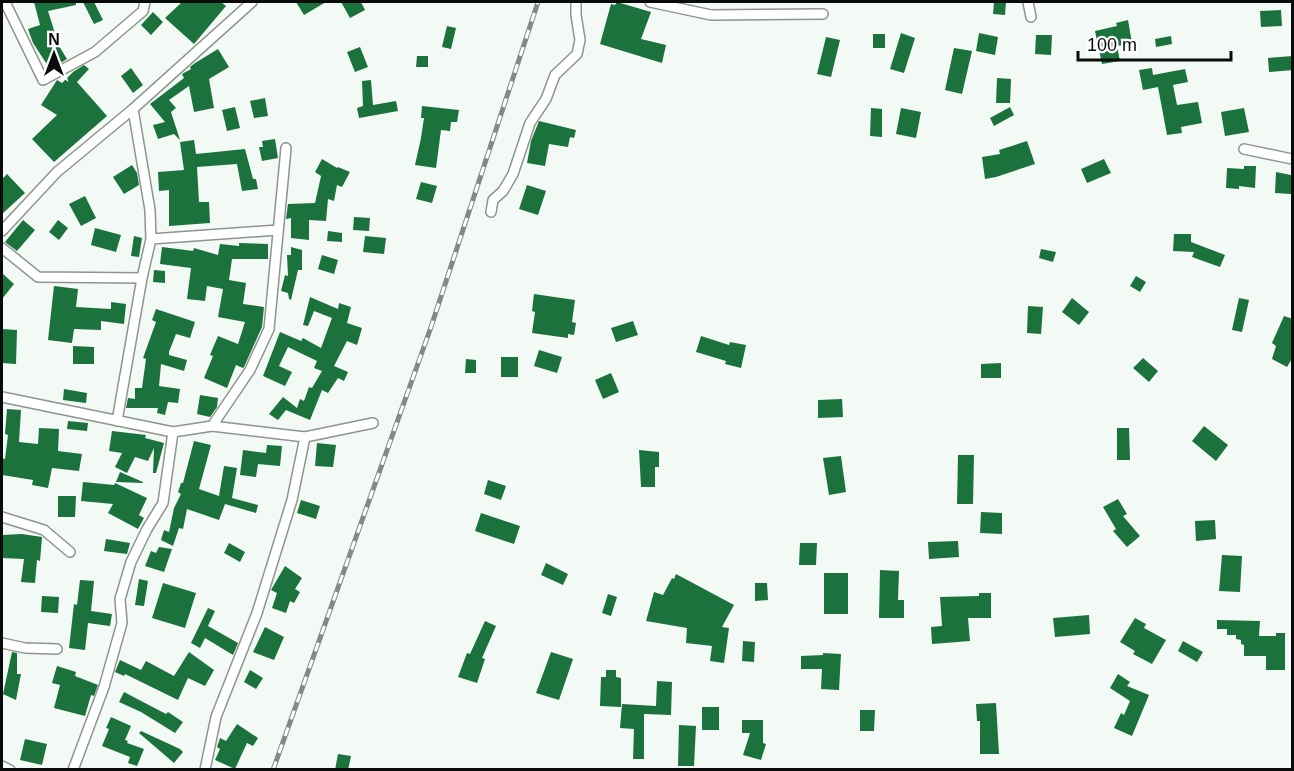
<svg xmlns="http://www.w3.org/2000/svg" width="1294" height="771" viewBox="0 0 1294 771" font-family="Arial,sans-serif">
<style>
.building{fill:#1b723c}
.lines{fill:none;stroke-linecap:round;stroke-linejoin:round}
.minor-casing{stroke:#8e948f;stroke-width:12}
.minor{stroke:#fff;stroke-width:9}
.rail-casing{stroke:#858986;stroke-width:5}
.rail{stroke:#fff;stroke-width:3;stroke-dasharray:9;stroke-linecap:butt}
</style>
<rect width="100%" height="100%" fill="#f3f9f4"/>
<!-- building -->
<path class="building" d="M 34,2 L 76,2 L 76,5 L 48,11 L 59,46 L 67,59 L 50,69 L 33,43 L 28,29 L 40,25 Z
M 83,2 L 94,2 L 103,20 L 94,24 Z
M 182,2 L 221,2 L 226,6 L 194,44 L 165,18 Z
M 296,2 L 326,2 L 304,15 Z
M 341,2 L 361,2 L 365,10 L 350,18 Z
M 617,2 L 651,12 L 641,39 L 666,45 L 662,63 L 600,44 L 611,4 L 615,5 Z
M 994,2 L 1006,2 L 1005,15 L 993,14 Z
M 1281,10 L 1282,26 L 1261,27 L 1260,11 Z
M 153,12 L 163,22 L 151,35 L 141,25 Z
M 1128,20 L 1132,43 L 1117,46 L 1120,61 L 1102,64 L 1095,31 L 1117,26 L 1116,23 Z
M 447,26 L 456,28 L 451,49 L 442,47 Z
M 901,33 L 915,38 L 904,73 L 890,69 Z
M 979,33 L 998,37 L 995,55 L 976,51 Z
M 873,34 L 885,34 L 885,48 L 873,48 Z
M 1036,35 L 1052,35 L 1051,55 L 1035,54 Z
M 1171,36 L 1172,44 L 1156,47 L 1155,39 Z
M 826,37 L 840,40 L 831,77 L 817,74 Z
M 360,47 L 368,67 L 355,72 L 347,52 Z
M 954,48 L 972,51 L 962,94 L 945,90 Z
M 218,49 L 229,67 L 209,79 L 214,108 L 194,112 L 189,86 L 169,100 L 176,108 L 171,112 L 180,140 L 174,134 L 158,139 L 153,125 L 165,122 L 150,104 L 184,78 L 182,74 L 191,69 L 190,67 L 195,63 Z
M 417,56 L 428,56 L 428,67 L 416,67 Z
M 1293,56 L 1293,70 L 1269,72 L 1268,58 Z
M 84,65 L 89,69 L 77,82 L 107,116 L 54,162 L 32,139 L 57,115 L 41,105 L 57,80 L 62,83 L 73,72 Z
M 131,68 L 143,85 L 133,93 L 121,76 Z
M 1152,68 L 1153,75 L 1185,69 L 1188,82 L 1173,85 L 1177,105 L 1198,102 L 1202,123 L 1181,127 L 1182,133 L 1167,135 L 1158,87 L 1143,90 L 1139,70 Z
M 997,78 L 1011,79 L 1010,103 L 996,103 Z
M 371,80 L 373,105 L 396,101 L 398,111 L 359,118 L 357,108 L 363,106 L 362,81 Z
M 265,98 L 268,116 L 254,118 L 250,101 Z
M 422,106 L 459,110 L 457,122 L 451,122 L 450,131 L 441,130 L 436,168 L 415,165 L 421,138 L 424,118 L 421,118 Z
M 235,107 L 240,128 L 227,131 L 222,110 Z
M 1010,107 L 1014,115 L 994,126 L 990,118 Z
M 871,108 L 882,109 L 882,137 L 870,136 Z
M 901,108 L 921,112 L 916,138 L 896,134 Z
M 1244,108 L 1249,132 L 1225,136 L 1221,112 Z
M 539,121 L 576,130 L 574,138 L 570,137 L 568,147 L 549,144 L 545,166 L 527,163 L 531,141 Z
M 275,139 L 278,158 L 262,161 L 259,147 L 263,147 L 262,141 Z
M 194,140 L 196,154 L 245,149 L 253,179 L 256,179 L 258,189 L 242,191 L 237,164 L 197,167 L 199,202 L 209,202 L 210,223 L 169,226 L 169,190 L 159,191 L 158,172 L 184,170 L 180,142 Z
M 1027,141 L 1035,164 L 996,177 L 985,179 L 982,157 L 1000,154 L 999,150 Z
M 322,159 L 337,168 L 338,167 L 350,172 L 342,187 L 337,185 L 334,201 L 328,199 L 326,221 L 309,220 L 309,240 L 291,238 L 291,218 L 286,219 L 288,204 L 315,203 L 321,176 L 315,172 Z
M 1104,159 L 1111,173 L 1087,183 L 1081,169 Z
M 132,165 L 137,173 L 139,185 L 124,194 L 113,177 Z
M 1244,166 L 1256,166 L 1255,188 L 1239,186 L 1239,189 L 1226,188 L 1227,168 L 1244,169 Z
M 1276,172 L 1291,175 L 1291,194 L 1275,193 Z
M 7,174 L 25,193 L 2,214 L 2,179 Z
M 421,182 L 437,186 L 432,203 L 416,199 Z
M 527,185 L 546,191 L 538,215 L 519,209 Z
M 85,196 L 96,218 L 81,226 L 69,204 Z
M 354,217 L 370,218 L 369,231 L 353,230 Z
M 23,220 L 35,230 L 17,251 L 5,242 Z
M 58,220 L 68,228 L 59,240 L 49,232 Z
M 95,228 L 121,235 L 116,252 L 91,245 Z
M 328,231 L 342,233 L 342,242 L 327,241 Z
M 1174,234 L 1191,234 L 1191,242 L 1225,255 L 1220,267 L 1192,257 L 1194,252 L 1173,251 Z
M 134,236 L 142,238 L 139,257 L 131,256 Z
M 365,236 L 386,238 L 384,254 L 363,252 Z
M 239,243 L 268,244 L 268,259 L 232,259 L 229,280 L 246,283 L 243,304 L 264,307 L 262,327 L 244,367 L 243,368 L 236,365 L 227,388 L 204,378 L 213,356 L 210,355 L 218,336 L 238,344 L 245,322 L 218,317 L 223,289 L 207,286 L 205,301 L 187,299 L 191,268 L 160,264 L 162,247 L 193,251 L 194,248 L 218,255 L 220,244 L 239,246 Z
M 291,247 L 302,250 L 302,270 L 298,270 L 291,300 L 289,299 L 288,293 L 281,291 L 285,275 L 288,276 L 287,255 L 291,255 Z
M 1041,249 L 1056,252 L 1053,262 L 1039,258 Z
M 322,255 L 338,260 L 334,274 L 318,269 Z
M 154,270 L 165,271 L 165,283 L 153,282 Z
M 2,273 L 14,284 L 2,299 Z
M 1136,276 L 1146,282 L 1140,292 L 1130,286 Z
M 54,286 L 78,289 L 76,307 L 111,309 L 111,302 L 126,304 L 124,324 L 101,321 L 101,330 L 74,329 L 72,343 L 48,340 Z
M 534,294 L 575,300 L 572,322 L 576,323 L 574,335 L 568,334 L 568,338 L 532,333 L 535,312 L 532,311 Z
M 310,297 L 338,309 L 339,303 L 351,307 L 347,323 L 362,328 L 357,345 L 347,341 L 334,366 L 348,372 L 344,381 L 338,378 L 328,393 L 322,390 L 310,420 L 286,410 L 278,420 L 269,414 L 283,397 L 297,408 L 300,399 L 304,401 L 309,387 L 312,388 L 322,371 L 314,368 L 317,361 L 288,347 L 279,366 L 292,372 L 285,386 L 263,376 L 280,332 L 301,341 L 303,338 L 321,348 L 332,318 L 314,311 L 308,326 L 303,325 Z
M 1072,298 L 1089,312 L 1079,325 L 1062,312 Z
M 1239,298 L 1249,300 L 1242,332 L 1232,330 Z
M 1028,306 L 1043,307 L 1041,334 L 1027,333 Z
M 156,309 L 195,322 L 190,338 L 176,334 L 169,352 L 169,355 L 187,360 L 184,371 L 161,364 L 159,386 L 180,389 L 178,403 L 168,402 L 165,415 L 157,413 L 158,408 L 126,408 L 128,398 L 135,399 L 135,388 L 142,388 L 146,359 L 143,358 L 156,322 L 152,320 Z
M 1284,316 L 1293,319 L 1293,357 L 1287,367 L 1272,359 L 1276,346 L 1272,343 Z
M 633,321 L 638,335 L 616,342 L 611,328 Z
M 2,329 L 17,330 L 16,364 L 2,363 Z
M 701,336 L 729,345 L 730,342 L 746,345 L 741,368 L 725,364 L 726,361 L 696,352 Z
M 73,346 L 94,347 L 94,364 L 73,364 Z
M 539,350 L 562,357 L 557,373 L 534,366 Z
M 501,357 L 518,357 L 518,377 L 501,377 Z
M 1143,358 L 1158,371 L 1149,382 L 1133,368 Z
M 466,359 L 476,360 L 476,373 L 465,373 Z
M 1001,363 L 1001,378 L 981,378 L 981,364 Z
M 611,373 L 619,392 L 603,399 L 595,380 Z
M 64,389 L 87,393 L 86,403 L 63,400 Z
M 200,395 L 218,398 L 217,407 L 210,417 L 197,414 Z
M 842,399 L 843,417 L 818,418 L 818,400 Z
M 7,409 L 21,410 L 19,442 L 38,444 L 39,428 L 59,429 L 58,451 L 82,454 L 79,471 L 52,468 L 48,488 L 32,485 L 33,480 L 2,475 L 2,458 L 5,459 L 8,435 L 5,434 Z
M 68,421 L 88,423 L 87,431 L 67,429 Z
M 1204,426 L 1228,445 L 1216,461 L 1192,441 Z
M 1117,428 L 1129,428 L 1130,460 L 1117,460 Z
M 112,431 L 146,435 L 145,438 L 164,443 L 156,473 L 153,473 L 154,448 L 148,461 L 135,457 L 127,473 L 115,467 L 122,453 L 109,451 Z
M 194,441 L 211,445 L 199,489 L 219,496 L 224,466 L 237,468 L 232,498 L 258,505 L 256,513 L 225,504 L 219,520 L 187,509 L 183,529 L 179,528 L 173,546 L 161,540 L 164,530 L 169,532 L 174,508 L 181,494 L 178,492 L 181,483 L 183,483 Z
M 317,443 L 336,445 L 333,467 L 315,466 Z
M 267,445 L 282,446 L 280,466 L 258,464 L 256,477 L 240,475 L 243,450 L 266,453 Z
M 639,450 L 659,452 L 659,467 L 655,467 L 655,487 L 641,487 Z
M 958,455 L 974,455 L 973,504 L 957,504 Z
M 841,456 L 846,492 L 829,495 L 823,458 Z
M 120,472 L 143,482 L 143,483 L 116,482 Z
M 488,480 L 506,486 L 501,500 L 484,494 Z
M 83,482 L 114,485 L 115,483 L 147,498 L 139,515 L 144,518 L 138,529 L 108,513 L 113,504 L 81,501 Z
M 58,496 L 76,496 L 75,517 L 58,517 Z
M 1118,499 L 1127,514 L 1123,516 L 1140,536 L 1127,547 L 1113,531 L 1116,529 L 1103,507 Z
M 301,500 L 320,506 L 316,519 L 297,513 Z
M 981,512 L 1002,513 L 1002,534 L 980,533 Z
M 481,513 L 520,526 L 514,544 L 475,531 Z
M 1215,520 L 1216,539 L 1196,541 L 1195,521 Z
M 22,534 L 42,537 L 40,561 L 37,560 L 35,583 L 21,582 L 24,559 L 2,558 L 2,535 Z
M 106,539 L 130,543 L 127,554 L 104,551 Z
M 958,541 L 959,557 L 929,559 L 928,542 Z
M 229,543 L 245,552 L 240,562 L 224,553 Z
M 800,543 L 817,543 L 816,565 L 799,565 Z
M 159,547 L 172,549 L 164,572 L 145,566 L 151,551 L 156,553 Z
M 1222,555 L 1242,556 L 1240,592 L 1219,591 Z
M 546,563 L 568,574 L 563,585 L 541,575 Z
M 285,566 L 302,578 L 295,589 L 300,592 L 294,603 L 290,601 L 286,613 L 272,608 L 277,593 L 271,590 Z
M 880,570 L 899,571 L 898,600 L 904,600 L 904,618 L 879,618 Z
M 824,573 L 848,573 L 848,614 L 824,614 Z
M 676,574 L 734,605 L 722,627 L 729,628 L 724,663 L 710,661 L 712,646 L 686,643 L 687,628 L 646,621 L 654,592 L 663,595 L 672,578 L 674,579 Z
M 139,579 L 148,581 L 144,606 L 135,605 Z
M 80,580 L 94,581 L 91,611 L 112,614 L 110,626 L 88,623 L 85,650 L 69,648 L 74,604 L 77,605 Z
M 163,583 L 196,593 L 185,628 L 152,618 Z
M 755,583 L 767,583 L 768,600 L 755,601 Z
M 979,593 L 991,593 L 991,618 L 968,618 L 970,641 L 932,644 L 931,627 L 942,626 L 940,597 L 979,596 Z
M 608,594 L 617,597 L 611,616 L 602,613 Z
M 42,596 L 59,597 L 58,613 L 41,612 Z
M 208,608 L 215,611 L 208,626 L 238,643 L 233,655 L 205,638 L 200,648 L 191,643 Z
M 1089,615 L 1090,634 L 1055,637 L 1053,618 Z
M 1135,618 L 1146,624 L 1144,628 L 1166,640 L 1152,664 L 1133,654 L 1135,651 L 1120,642 Z
M 1217,620 L 1260,621 L 1259,636 L 1276,636 L 1276,633 L 1285,633 L 1285,670 L 1266,670 L 1266,656 L 1244,656 L 1244,645 L 1241,644 L 1241,640 L 1236,639 L 1236,635 L 1227,635 L 1227,629 L 1217,629 Z
M 485,621 L 496,626 L 482,658 L 485,659 L 477,683 L 458,677 L 467,653 L 470,654 Z
M 265,627 L 284,637 L 274,660 L 253,652 Z
M 743,641 L 755,642 L 754,662 L 742,661 Z
M 1183,641 L 1203,652 L 1197,662 L 1178,651 Z
M 12,652 L 17,653 L 17,674 L 21,674 L 16,700 L 3,694 Z
M 189,652 L 214,670 L 205,686 L 188,678 L 178,700 L 125,674 L 124,676 L 115,672 L 120,660 L 141,670 L 146,661 L 174,676 Z
M 551,652 L 573,659 L 559,700 L 536,693 Z
M 823,653 L 841,654 L 839,690 L 821,689 L 822,669 L 801,669 L 801,656 L 823,655 Z
M 57,666 L 76,672 L 75,676 L 98,685 L 94,696 L 91,695 L 85,716 L 54,708 L 60,685 L 52,683 Z
M 250,670 L 263,678 L 256,689 L 244,682 Z
M 606,670 L 616,670 L 616,677 L 621,678 L 621,707 L 600,706 L 601,677 L 606,677 Z
M 1118,674 L 1130,682 L 1127,686 L 1149,695 L 1132,736 L 1114,728 L 1121,713 L 1124,715 L 1130,701 L 1110,688 Z
M 657,681 L 672,682 L 671,715 L 644,714 L 644,759 L 633,759 L 634,729 L 620,728 L 622,704 L 656,706 Z
M 124,692 L 166,714 L 168,712 L 183,722 L 175,733 L 141,712 L 119,702 Z
M 996,703 L 999,754 L 980,754 L 980,721 L 977,721 L 976,704 Z
M 702,707 L 719,707 L 719,730 L 702,730 Z
M 860,710 L 875,710 L 874,731 L 860,731 Z
M 111,717 L 131,726 L 125,740 L 128,741 L 127,743 L 144,749 L 137,766 L 128,763 L 130,757 L 102,746 L 109,729 L 106,728 Z
M 742,720 L 763,720 L 763,743 L 766,744 L 761,760 L 743,755 L 750,733 L 742,733 Z
M 237,724 L 258,738 L 253,746 L 247,743 L 235,769 L 215,760 L 220,749 L 217,747 L 220,738 L 226,741 Z
M 679,725 L 696,726 L 694,766 L 678,766 Z
M 141,731 L 180,749 L 183,752 L 174,763 L 139,733 Z
M 25,739 L 47,744 L 42,765 L 20,760 Z
M 338,754 L 351,756 L 348,770 L 335,770 Z"/>
<g class="lines">
<!-- minor casing -->
<g class="minor-casing">
<path id="minor" d="M 5,2 L 43,80 L 95,52 L 143,11 L 145,2
M 650,2 L 711,15 L 823,14
M 1028,2 L 1031,17
M 1244,149 L 1292,159
M 491,212 L 493,200 L 503,191 L 513,174 L 530,123 L 546,99 L 555,75 L 577,54 L 580,40 L 576,15 L 576,2
M 2,231 L 57,172 L 133,109 L 252,2
M 151,239 L 278,230
M 2,248 L 38,277 L 142,278
M 2,397 L 173,432 L 163,503 L 147,529 L 131,562 L 120,599 L 122,623 L 104,687 L 73,770
M 117,421 L 142,278 L 151,239 L 150,210 L 133,109
M 212,426 L 305,437 L 373,423
M 173,432 L 212,426 L 250,370 L 269,329 L 286,148
M 2,517 L 44,530 L 70,552
M 2,643 L 25,648 L 57,649
M 2,766 L 10,770
M 205,770 L 216,717 L 257,613 L 292,500 L 305,437"/>
</g>
<!-- minor -->
<use href="#minor" class="minor"/>
<!-- rail casing -->
<g class="rail-casing">
<path id="rail" d="M 273,770 L 431,327 L 538,2"/>
</g>
<!-- rail -->
<use href="#rail" class="rail"/>
</g>
<!-- border -->
<rect width="1294" height="771" fill="none" stroke="#0a0c0b" stroke-width="6"/>
<!-- north arrow -->
<g transform="translate(54 54)" stroke="#ffffff" stroke-width="4.5" paint-order="stroke">
<path d="M0-4.5L10 22L0 15L-10 22Z" fill="#0a0c0b"/>
<text y="-9" font-size="16" font-weight="bold" text-anchor="middle" fill="#0a0c0b">N</text>
</g>
<!-- scale -->
<path d="M1078 51v9h153v-9" fill="none" stroke="#0a0c0b" stroke-width="3"/>
<text x="1087" y="51" font-size="18" fill="#0a0c0b" stroke="#ffffff" stroke-width="4.5" paint-order="stroke">100 m</text>
</svg>
